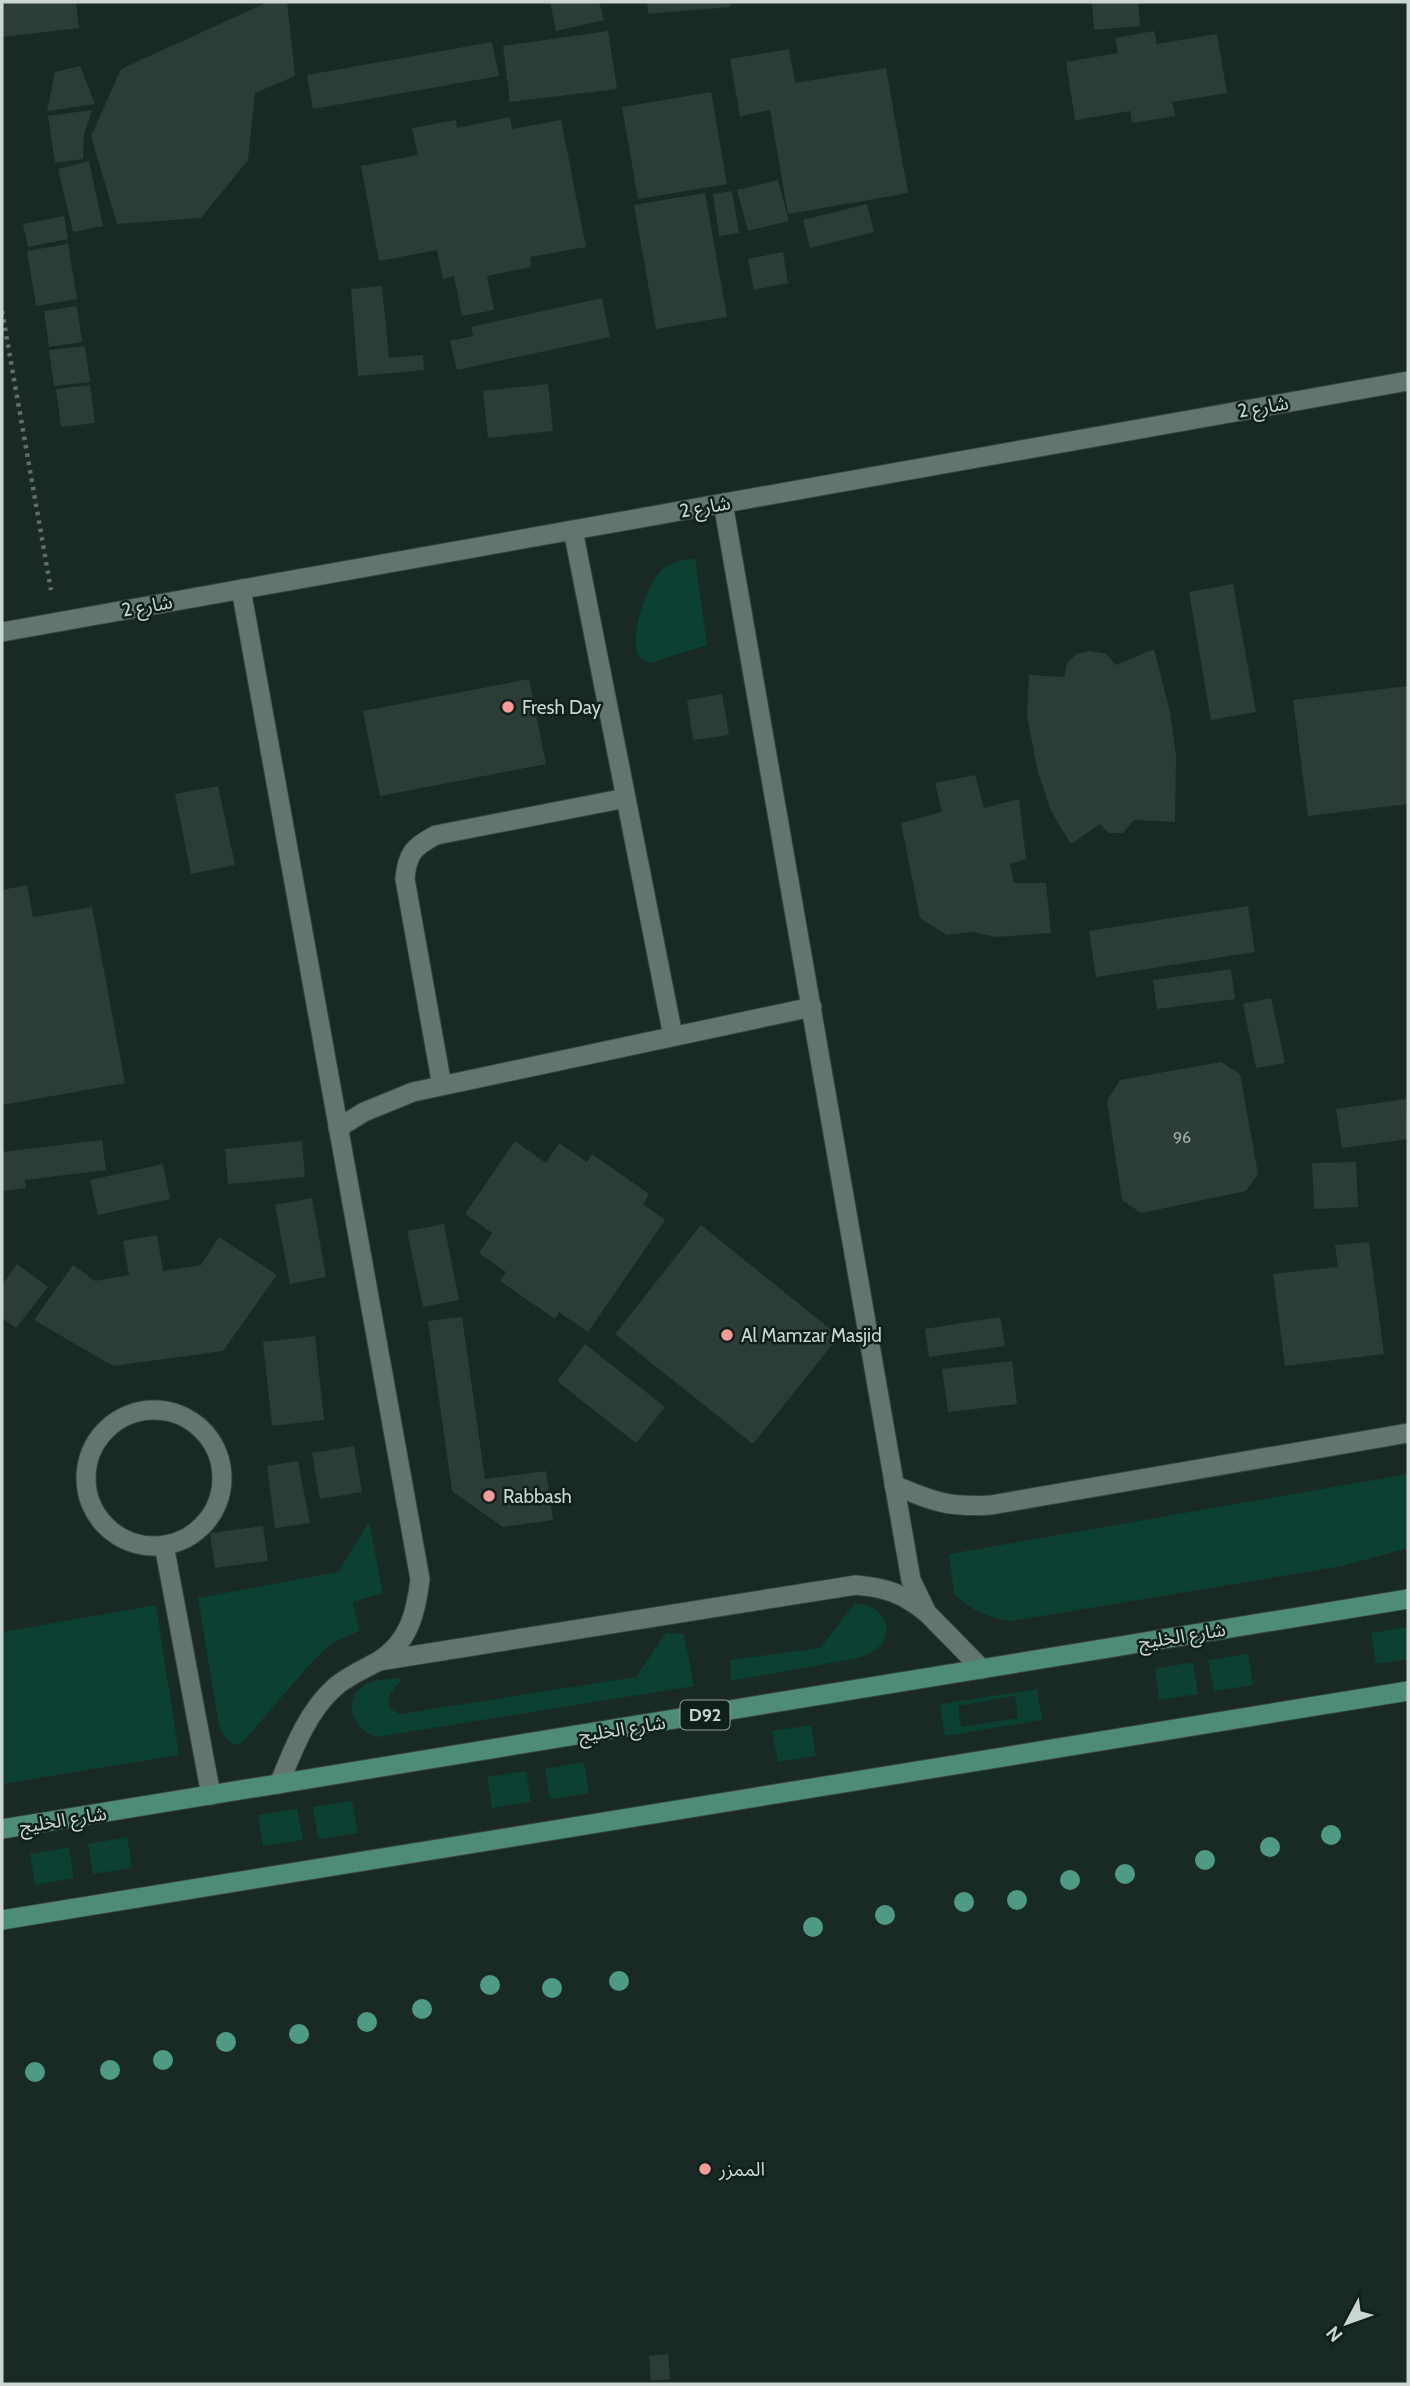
<svg xmlns="http://www.w3.org/2000/svg" width="1410" height="2386" viewBox="0 0 1410 2386" font-family="Cabin,'Noto Sans Arabic',sans-serif">
<style>
.green{fill:#0b4033;fill-rule:evenodd}
.building{fill:#2c3d37}
.lines{fill:none;stroke-linecap:round;stroke-linejoin:round}
.service-casing{stroke:#374540;stroke-width:21}
.minor-casing{stroke:#374540;stroke-width:21}
.primary-casing{stroke:#374540;stroke-width:21}
.path{stroke:#606d69;stroke-width:4.5;stroke-dasharray:3.5 5;stroke-linecap:butt}
.service{stroke:#62756e;stroke-width:19}
.minor{stroke:#62756e;stroke-width:19}
.primary{stroke:#4f8b79;stroke-width:19}
.tree{fill:#4f9a84}
.poi-dot{fill:#f59b98;stroke:#0f201a;stroke-width:2.5}
.labels{text-anchor:middle;dominant-baseline:central;stroke-width:5;stroke-linejoin:round;paint-order:stroke}
.number-label{font-size:16px;fill:#a3afaa}
.shield{fill:#0f201a;stroke:#939f9a;stroke-width:2}
.shield-label{font-size:18px;font-weight:bold;fill:#cbd5d1}
.street-label{font-size:19px;fill:#cbd5d1;stroke:#0f201a}
.poi-label{font-size:19px;fill:#cbd5d1;stroke:#0f201a;text-anchor:start}
</style>
<rect width="100%" height="100%" fill="#192924"/>
<!-- green -->
<path class="green" d="M 695,558 L 707,645 L 650,663 C 642,660 637,656 636,648 C 632,630 649,579 664,568 C 673,561 684,560 695,558 Z
M 1408,1474 L 1408,1548 L 1342,1566 L 1011,1621 C 987,1618 971,1610 954,1594 L 949,1554 Z
M 369,1522 L 383,1593 L 353,1602 L 359,1631 L 332,1643 L 311,1663 L 242,1743 L 234,1745 L 227,1739 L 219,1726 L 198,1598 L 338,1572 Z
M 855,1603 C 895,1606 898,1648 858,1658 L 731,1681 L 730,1660 L 820,1648 Z
M 156,1605 L 179,1755 L 2,1784 L 2,1632 Z
M 1408,1627 L 1408,1659 L 1376,1664 L 1371,1633 Z
M 666,1633 L 684,1634 L 694,1686 L 377,1737 C 350,1729 341,1697 368,1683 C 378,1679 391,1679 402,1678 C 395,1688 385,1697 390,1709 L 400,1714 L 636,1677 Z
M 1248,1654 L 1253,1685 L 1214,1691 L 1208,1660 Z
M 1193,1662 L 1198,1694 L 1159,1700 L 1155,1669 Z
M 1037,1689 L 1042,1720 L 945,1736 L 940,1704 ZM 1015,1696 L 1018,1718 L 961,1727 L 958,1706 Z
M 811,1725 L 816,1756 L 778,1762 L 772,1731 Z
M 584,1762 L 589,1793 L 550,1799 L 545,1769 Z
M 526,1771 L 531,1802 L 492,1808 L 487,1777 Z
M 352,1801 L 358,1833 L 318,1839 L 313,1807 Z
M 297,1809 L 303,1840 L 263,1846 L 258,1815 Z
M 127,1837 L 132,1868 L 93,1874 L 88,1844 Z
M 69,1847 L 74,1878 L 35,1885 L 30,1854 Z"/>
<!-- building -->
<path class="building" d="M 2,2 L 76,2 L 79,28 L 2,37 Z
M 268,2 L 287,2 L 295,76 L 255,93 L 248,160 L 201,218 L 117,224 L 91,136 L 121,69 Z
M 550,2 L 599,2 L 604,20 L 556,31 Z
M 647,2 L 730,2 L 731,7 L 648,14 Z
M 1092,2 L 1138,2 L 1140,26 L 1094,30 Z
M 608,31 L 617,89 L 510,102 L 503,46 Z
M 1154,31 L 1157,44 L 1217,34 L 1227,93 L 1172,102 L 1175,116 L 1132,123 L 1130,111 L 1075,120 L 1066,62 L 1118,53 L 1115,38 Z
M 492,42 L 499,76 L 313,109 L 307,75 Z
M 789,49 L 795,83 L 886,68 L 908,193 L 788,214 L 770,110 L 740,116 L 730,59 Z
M 80,66 L 95,104 L 47,111 L 55,72 Z
M 711,92 L 727,184 L 638,199 L 622,107 Z
M 92,110 L 84,134 L 83,159 L 55,163 L 48,116 Z
M 510,117 L 512,129 L 561,120 L 586,247 L 530,257 L 531,267 L 487,276 L 494,310 L 462,316 L 454,276 L 443,279 L 437,250 L 379,261 L 361,166 L 418,155 L 412,128 L 456,120 L 457,128 Z
M 89,161 L 103,226 L 73,232 L 58,169 Z
M 778,180 L 789,221 L 748,231 L 737,190 Z
M 732,191 L 739,233 L 719,236 L 713,194 Z
M 705,193 L 727,317 L 656,329 L 634,205 Z
M 867,204 L 874,232 L 810,248 L 803,220 Z
M 64,216 L 68,239 L 28,247 L 23,224 Z
M 68,244 L 77,299 L 36,306 L 27,251 Z
M 783,252 L 788,283 L 754,290 L 748,259 Z
M 382,286 L 389,358 L 423,355 L 424,370 L 358,376 L 351,289 Z
M 602,298 L 610,337 L 457,370 L 450,341 L 473,336 L 471,327 Z
M 77,306 L 82,342 L 49,347 L 44,311 Z
M 85,346 L 90,382 L 54,386 L 49,350 Z
M 548,384 L 553,431 L 488,438 L 483,391 Z
M 90,385 L 95,423 L 61,427 L 56,389 Z
M 1233,584 L 1256,712 L 1211,720 L 1189,592 Z
M 1154,649 L 1170,712 L 1176,756 L 1175,822 L 1134,820 L 1123,833 L 1109,833 L 1100,824 L 1071,844 L 1051,811 L 1037,768 L 1027,715 L 1029,675 L 1064,677 L 1067,664 L 1076,654 L 1090,651 L 1106,654 L 1116,665 Z
M 529,679 L 546,764 L 380,796 L 363,711 Z
M 1408,686 L 1408,804 L 1308,816 L 1293,700 Z
M 722,694 L 729,735 L 693,740 L 687,700 Z
M 975,775 L 984,808 L 1019,799 L 1026,859 L 1010,864 L 1014,883 L 1046,883 L 1051,933 L 996,937 L 972,932 L 947,935 L 920,918 L 901,823 L 942,812 L 935,783 Z
M 218,786 L 235,865 L 191,874 L 175,794 Z
M 27,885 L 33,917 L 92,907 L 125,1083 L 2,1105 L 2,890 Z
M 1248,906 L 1255,952 L 1096,977 L 1089,931 Z
M 1231,969 L 1235,999 L 1157,1009 L 1153,980 Z
M 1271,998 L 1285,1063 L 1256,1068 L 1243,1004 Z
M 1221,1062 L 1240,1074 L 1258,1174 L 1246,1191 L 1141,1213 L 1122,1200 L 1107,1101 L 1120,1080 Z
M 1406,1099 L 1408,1139 L 1342,1148 L 1336,1109 Z
M 102,1140 L 106,1170 L 25,1180 L 26,1188 L 2,1191 L 2,1152 Z
M 302,1141 L 305,1177 L 228,1184 L 225,1149 Z
M 515,1141 L 546,1163 L 559,1143 L 587,1162 L 592,1154 L 649,1194 L 643,1204 L 665,1220 L 588,1332 L 559,1312 L 555,1319 L 500,1281 L 506,1272 L 479,1253 L 492,1233 L 465,1214 Z
M 1356,1162 L 1358,1207 L 1314,1209 L 1312,1163 Z
M 163,1164 L 170,1199 L 98,1215 L 90,1180 Z
M 312,1198 L 326,1277 L 290,1284 L 275,1205 Z
M 444,1224 L 459,1300 L 423,1307 L 407,1231 Z
M 701,1225 L 839,1336 L 753,1444 L 615,1334 Z
M 157,1235 L 163,1271 L 201,1265 L 219,1237 L 277,1275 L 223,1351 L 113,1366 L 34,1320 L 73,1265 L 95,1281 L 129,1275 L 123,1241 Z
M 1369,1242 L 1384,1354 L 1285,1366 L 1273,1274 L 1338,1267 L 1335,1245 Z
M 17,1264 L 48,1287 L 16,1328 L 2,1318 L 2,1285 Z
M 462,1317 L 485,1479 L 546,1471 L 553,1520 L 503,1527 L 452,1491 L 428,1321 Z
M 1000,1317 L 1005,1346 L 929,1357 L 925,1329 Z
M 315,1336 L 324,1420 L 272,1426 L 263,1342 Z
M 585,1344 L 665,1407 L 636,1443 L 557,1381 Z
M 1012,1361 L 1017,1404 L 948,1412 L 942,1369 Z
M 354,1446 L 362,1492 L 320,1499 L 312,1453 Z
M 298,1461 L 310,1523 L 275,1528 L 267,1466 Z
M 263,1526 L 268,1561 L 215,1568 L 210,1533 Z
M 668,2354 L 670,2379 L 651,2381 L 649,2356 Z"/>
<g class="lines">
<!-- service casing -->
<g class="service-casing">
<path id="service" d="M 573,530 L 673,1036
M 442,1086 L 405,879 C 407,854 413,847 436,835 L 626,798
M 338,1128 L 364,1112 L 413,1092 L 812,1007
M86 1478a68 68 0 1 1 136 0a68 68 0 1 1-136 0Z
M 164,1545 L 211,1795
M 379,1661 L 856,1585 C 887,1588 902,1593 927,1613"/>
</g>
<!-- minor casing -->
<g class="minor-casing">
<path id="minor" d="M 723,503 L 911,1580 L 927,1613 L 982,1669
M 241,589 L 420,1579 C 416,1613 409,1643 377,1662 C 362,1670 348,1676 335,1687 C 307,1712 293,1750 279,1784
M 2,632 L 1408,381
M 894,1485 C 931,1501 950,1508 991,1505 L 1408,1433"/>
</g>
<!-- primary casing -->
<g class="primary-casing">
<path id="primary" d="M 2,1829 L 1408,1599
M 2,1920 L 1408,1691"/>
</g>
<!-- path -->
<path class="path" d="M 2,311 L 51,590"/>
<!-- service -->
<use href="#service" class="service"/>
<!-- minor -->
<use href="#minor" class="minor"/>
<!-- primary -->
<use href="#primary" class="primary"/>
</g>
<!-- trees -->
<g class="tree">
<circle cx="1331" cy="1835" r="10"/>
<circle cx="1270" cy="1847" r="10"/>
<circle cx="1205" cy="1860" r="10"/>
<circle cx="1125" cy="1874" r="10"/>
<circle cx="1070" cy="1880" r="10"/>
<circle cx="1017" cy="1900" r="10"/>
<circle cx="964" cy="1902" r="10"/>
<circle cx="885" cy="1915" r="10"/>
<circle cx="813" cy="1927" r="10"/>
<circle cx="619" cy="1981" r="10"/>
<circle cx="490" cy="1985" r="10"/>
<circle cx="552" cy="1988" r="10"/>
<circle cx="422" cy="2009" r="10"/>
<circle cx="367" cy="2022" r="10"/>
<circle cx="299" cy="2034" r="10"/>
<circle cx="226" cy="2042" r="10"/>
<circle cx="163" cy="2060" r="10"/>
<circle cx="110" cy="2070" r="10"/>
<circle cx="35" cy="2072" r="10"/>
</g>
<!-- markers -->
<g class="poi-dot">
<circle cx="508" cy="707" r="7"/>
<circle cx="727" cy="1335" r="7"/>
<circle cx="489" cy="1496" r="7"/>
<circle cx="705" cy="2169" r="7"/>
</g>
<g class="labels">
<!-- number labels -->
<g class="number-label">
<text x="1182" y="1137">96</text>
</g>
<!-- shield labels -->
<rect class="shield" x="680.5" y="1700.5" width="49" height="29" rx="5"/>
<g class="shield-label">
<text x="705" y="1715">D92</text>
</g>
<!-- street labels -->
<g class="street-label">
<text transform="translate(1263 407) rotate(-10)">شارع 2</text>
<text transform="translate(705 507) rotate(-10)">شارع 2</text>
<text transform="translate(147 606) rotate(-10)">شارع 2</text>
<text transform="translate(1182 1636) rotate(-9)">شارع الخليج</text>
<text transform="translate(622 1729) rotate(-9)">شارع الخليج</text>
<text transform="translate(63 1820) rotate(-9)">شارع الخليج</text>
</g>
<!-- poi labels -->
<g class="poi-label">
<text x="522" y="707">Fresh Day</text>
<text x="741" y="1335">Al Mamzar Masjid</text>
<text x="503" y="1496">Rabbash</text>
<text x="719" y="2169">الممزر</text>
</g>
</g>
<!-- border -->
<rect width="1410" height="2386" fill="none" stroke="#cbd5d1" stroke-width="7"/>
<!-- north arrow -->
<g transform="translate(1347 2323) rotate(229)" stroke="#0f201a" stroke-width="5" paint-order="stroke">
<path d="M0-5L12 26L0 18L-12 26Z" fill="#cbd5d1"/>
<text y="-10" font-size="19" font-weight="bold" text-anchor="middle" fill="#cbd5d1">N</text>
</g>
</svg>
